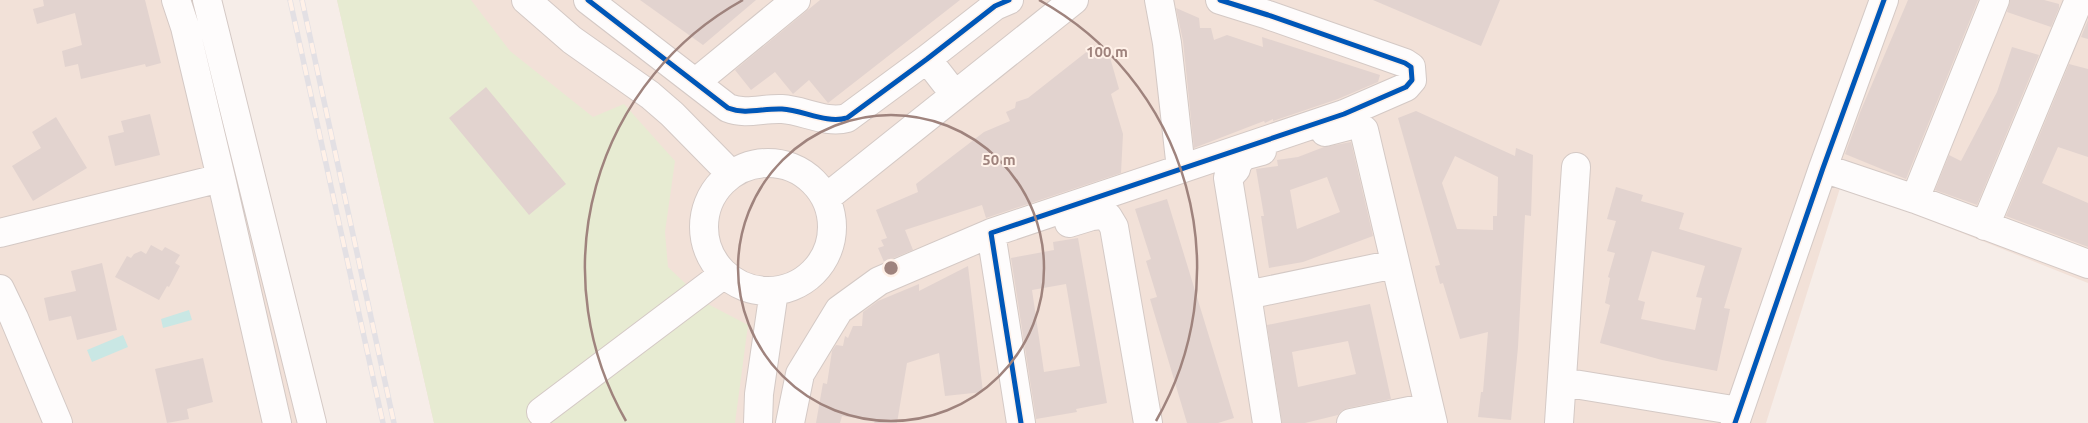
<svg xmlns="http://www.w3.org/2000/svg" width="2088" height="423" viewBox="0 0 2088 423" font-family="Ubuntu,sans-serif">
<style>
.residential{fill:#f2e1d8}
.green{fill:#e7ebd2}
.water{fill:#c9e7e4}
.building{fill:#e2d3cf;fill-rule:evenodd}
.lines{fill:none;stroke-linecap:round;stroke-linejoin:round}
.minor-casing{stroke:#d4c9c5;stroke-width:30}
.minor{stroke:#fefcfc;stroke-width:28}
.rail-casing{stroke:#e3e0e4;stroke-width:5.5}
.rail{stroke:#fff1e8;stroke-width:4;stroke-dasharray:11;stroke-linecap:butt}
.cycleway-casing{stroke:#fff1e8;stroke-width:8}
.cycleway{stroke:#0057b8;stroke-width:5}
.ring{fill:none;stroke:#9f837d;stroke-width:2.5}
.centre{fill:#9f837d;stroke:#fff1e8;stroke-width:2.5}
.ring-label{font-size:15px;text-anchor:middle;font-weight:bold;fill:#9f837d;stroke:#fff1e8;stroke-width:4;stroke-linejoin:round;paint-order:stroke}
</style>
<rect width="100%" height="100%" fill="#f6ede8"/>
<!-- residential -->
<path class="residential" d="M 0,0 L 219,0 L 274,214 L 319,423 L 0,423 Z
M 337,0 L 2088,0 L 2088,283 L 1841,185 L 1766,423 L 434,423 Z"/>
<!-- green -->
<path class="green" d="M 337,0 L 471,0 L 510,51 L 593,117 L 624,104 L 675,161 L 665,232 L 668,267 L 706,303 L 748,325 L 735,423 L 434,423 Z"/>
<!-- water -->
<path class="water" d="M 189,310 L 192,320 L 163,328 L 161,319 Z
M 123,335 L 128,347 L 92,362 L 87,350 Z"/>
<!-- building -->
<path class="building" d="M 43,0 L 145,0 L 161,63 L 146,67 L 145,64 L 81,79 L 78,64 L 65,67 L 62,51 L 82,45 L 75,13 L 37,24 L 33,9 L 44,6 Z
M 640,0 L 756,0 L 703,45 Z
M 820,0 L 960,0 L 828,103 L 809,80 L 793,94 L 775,72 L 751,90 L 735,70 Z
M 1373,0 L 1500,0 L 1481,46 Z
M 1908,0 L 1978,0 L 1906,179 L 1845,154 L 1861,110 Z
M 2010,0 L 2044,0 L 2059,4 L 2059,8 L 2051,27 L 2007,12 Z
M 1176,8 L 1199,18 L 1200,28 L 1211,28 L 1214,40 L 1227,35 L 1263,47 L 1262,37 L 1380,75 L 1378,82 L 1338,99 L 1273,121 L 1273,119 L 1265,123 L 1264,121 L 1194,148 L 1183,41 Z
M 2088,20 L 2088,39 L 2081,37 Z
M 1094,46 L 1107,47 L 1119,89 L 1111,94 L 1123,134 L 1121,173 L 986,218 L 982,205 L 905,230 L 913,250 L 884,262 L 878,248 L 884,246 L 881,240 L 887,238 L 876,210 L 918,192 L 916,184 L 984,132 L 1010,121 L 1006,112 L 1015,108 L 1016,102 L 1028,98 Z
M 2012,47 L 2039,55 L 1977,205 L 1935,190 L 1949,155 L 1961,161 L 1997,92 Z
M 2069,64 L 2088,69 L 2088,157 L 2058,147 L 2042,183 L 2088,203 L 2088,247 L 2006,216 Z
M 486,87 L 566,184 L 529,215 L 449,118 Z
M 1416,111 L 1515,156 L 1516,148 L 1533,155 L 1531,216 L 1525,215 L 1518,347 L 1511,420 L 1478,417 L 1481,392 L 1483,392 L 1488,332 L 1460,339 L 1443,283 L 1440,284 L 1435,266 L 1440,265 L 1398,118 ZM 1455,156 L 1498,177 L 1497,216 L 1493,216 L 1493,230 L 1457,229 L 1442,183 Z
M 150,114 L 160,155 L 115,166 L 108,136 L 124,132 L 121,121 Z
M 56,117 L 87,168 L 33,201 L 12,166 L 41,148 L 32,132 Z
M 1351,142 L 1373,236 L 1303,262 L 1269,268 L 1261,216 L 1264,216 L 1256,169 L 1278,166 L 1277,160 L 1298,157 L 1324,147 ZM 1327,177 L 1340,212 L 1297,229 L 1290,190 Z
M 1616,187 L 1643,195 L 1641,201 L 1684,213 L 1679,229 L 1742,248 L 1724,308 L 1730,309 L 1717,371 L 1662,360 L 1600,343 L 1610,305 L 1605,303 L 1610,278 L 1608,277 L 1615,253 L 1607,251 L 1616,221 L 1607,219 ZM 1652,251 L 1705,266 L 1696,297 L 1702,298 L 1695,330 L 1641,319 L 1645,302 L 1638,300 Z
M 1167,199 L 1234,418 L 1218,423 L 1187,423 L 1150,299 L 1157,297 L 1146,261 L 1151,259 L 1135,209 Z
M 1078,238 L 1107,403 L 1076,409 L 1077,412 L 1036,419 L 1011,258 L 1054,250 L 1053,242 ZM 1066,284 L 1080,366 L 1044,372 L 1032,290 Z
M 151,245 L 162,251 L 165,247 L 180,255 L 175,263 L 180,266 L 169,287 L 167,286 L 159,300 L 115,277 L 127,256 L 131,258 L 134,254 L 141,251 L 146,254 Z
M 102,263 L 117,330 L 77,340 L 71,316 L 49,321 L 44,298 L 76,291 L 71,271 Z
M 968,266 L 983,392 L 945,396 L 939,353 L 907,363 L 897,423 L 874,423 L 875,421 L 842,416 L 840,423 L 816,423 L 823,383 L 827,384 L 832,351 L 836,345 L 843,346 L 845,336 L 848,338 L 853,326 L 862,326 L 863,312 L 878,301 L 919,284 L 919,291 Z
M 1370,304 L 1391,399 L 1348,408 L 1341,411 L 1338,415 L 1305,423 L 1282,423 L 1267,325 ZM 1348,341 L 1356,374 L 1298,387 L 1292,352 Z
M 203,358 L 213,402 L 187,409 L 189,419 L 167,423 L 155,369 Z"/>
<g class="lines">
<!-- minor casing -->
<g class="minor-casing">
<path id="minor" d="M 176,0 L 185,27 L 221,178 L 277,423
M 207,0 L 312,423
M 526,0 L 572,40 L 650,95 L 672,114 L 731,174
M 588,0 L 728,108 C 746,115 763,108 782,109 C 803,110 826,124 847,118 L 927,59 L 995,6 L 1009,0
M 1159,0 L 1167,43 L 1181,169
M 927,59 L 955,95
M 696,82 L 796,0
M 1325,132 L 1356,124 L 1364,130 L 1433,423
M704 227a64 64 0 1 1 128 0a64 64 0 1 1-128 0Z
M 1823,168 L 1915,199 L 2088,264
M 826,198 L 1074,0
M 1915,199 L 1995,0
M 1069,223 L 1092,216 L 1101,215 L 1108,217 L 1114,227 L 1148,423
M 1985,226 L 2079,0
M 0,233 L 221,178
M 0,289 L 14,318 L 58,423
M 1247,295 L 1228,178 L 1236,169 L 1237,164 L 1243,156 L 1262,151
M 1562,382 L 1739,411
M 541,412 L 724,274
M 758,423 L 759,394 L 774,291
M 790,423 L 800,374 L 839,310 L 879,281 L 991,233
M 1021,423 L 991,233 L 1344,114 L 1406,87 L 1412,80 L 1411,67 L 1405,63 L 1268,15 L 1220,0
M 1267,423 L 1247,295 L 1395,264
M 1351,423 L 1429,407
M 1559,423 L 1576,167
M 1735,423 L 1823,168 L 1884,0"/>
</g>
<!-- minor -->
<use href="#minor" class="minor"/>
<!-- rail casing -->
<g class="rail-casing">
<path id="rail" d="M 290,0 L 383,423
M 302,0 L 394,423"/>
</g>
<!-- rail -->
<use href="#rail" class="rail"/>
<!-- cycleway casing -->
<g class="cycleway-casing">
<path id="cycleway" d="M 588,0 L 728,108 C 746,115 763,108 782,109 C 803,110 826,124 847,118 L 927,59 L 995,6 L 1009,0
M 1021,423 L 991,233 L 1344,114 L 1406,87 L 1412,80 L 1411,67 L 1405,63 L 1268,15 L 1220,0
M 1735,423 L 1823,168 L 1884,0"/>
</g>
<!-- cycleway -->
<use href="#cycleway" class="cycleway"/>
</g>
<!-- distance rings -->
<g class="ring">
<circle cx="891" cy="268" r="153"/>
<path d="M626 421A306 306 0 0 1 743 0M1039 0A306 306 0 0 1 1156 421"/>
</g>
<circle cx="891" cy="268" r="8" class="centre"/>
<g class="ring-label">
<text x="1107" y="57">100 m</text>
<text x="999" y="165">50 m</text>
</g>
</svg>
